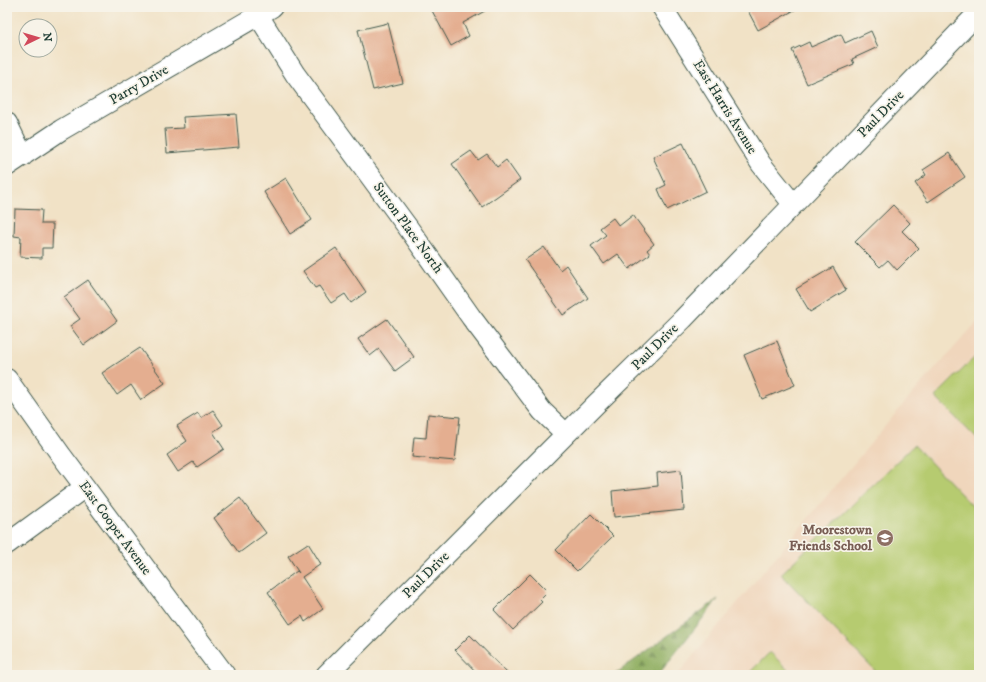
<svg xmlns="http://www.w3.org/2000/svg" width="986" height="682" viewBox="0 0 986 682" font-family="'IM FELL DW Pica',serif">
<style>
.built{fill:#f0d6bc}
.grass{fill:#b6cb6f;stroke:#6a8452}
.forest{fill:url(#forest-firs);stroke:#58764b}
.building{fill:#e4ae90}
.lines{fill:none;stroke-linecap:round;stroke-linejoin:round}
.street-casing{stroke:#3e564a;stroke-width:22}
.street{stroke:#fff;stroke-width:20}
.labels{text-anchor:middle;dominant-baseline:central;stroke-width:3.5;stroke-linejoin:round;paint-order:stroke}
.street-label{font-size:14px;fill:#1f3d34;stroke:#f7f3e8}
.education-label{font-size:14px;font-weight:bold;fill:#785e54;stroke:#f7f3e8;text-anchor:end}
</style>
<defs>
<pattern id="forest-firs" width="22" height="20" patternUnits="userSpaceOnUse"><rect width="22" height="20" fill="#90af62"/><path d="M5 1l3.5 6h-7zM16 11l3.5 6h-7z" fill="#759052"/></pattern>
</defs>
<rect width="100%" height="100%" fill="#f7f3e8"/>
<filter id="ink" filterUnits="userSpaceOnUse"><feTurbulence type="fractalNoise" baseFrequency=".025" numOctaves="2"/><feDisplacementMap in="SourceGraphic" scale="8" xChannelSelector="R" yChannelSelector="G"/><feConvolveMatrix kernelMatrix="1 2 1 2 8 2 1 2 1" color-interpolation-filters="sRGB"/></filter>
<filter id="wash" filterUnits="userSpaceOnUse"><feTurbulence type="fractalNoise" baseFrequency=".012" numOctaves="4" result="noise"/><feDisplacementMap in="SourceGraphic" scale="16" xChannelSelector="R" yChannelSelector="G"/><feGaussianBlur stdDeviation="0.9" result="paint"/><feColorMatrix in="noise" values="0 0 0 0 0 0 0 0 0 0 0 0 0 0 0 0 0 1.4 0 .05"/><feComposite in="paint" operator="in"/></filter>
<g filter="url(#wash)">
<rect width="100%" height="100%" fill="#f1e2c6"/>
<!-- built -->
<path class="built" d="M 979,320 L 979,675 L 677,675 L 907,400 Z"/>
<!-- grass -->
<path class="grass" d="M 979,353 L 979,441 L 935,397 Z
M 914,445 L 979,513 L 979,675 L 879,675 L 781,574 Z
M 770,652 L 793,675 L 747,675 Z"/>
<!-- forest -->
<path class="forest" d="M 718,599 L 658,675 L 614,675 Z"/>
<g id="blocks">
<!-- building -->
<path class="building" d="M 430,7 L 492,7 L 463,23 L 469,36 L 451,46 Z
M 746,7 L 800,7 L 758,30 Z
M 388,23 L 403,83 L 373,90 L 358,30 Z
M 871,31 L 878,47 L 852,59 L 854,64 L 807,84 L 792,50 L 809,42 L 811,47 L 841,34 L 845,43 Z
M 236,114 L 239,147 L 167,153 L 165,129 L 184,128 L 183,117 Z
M 683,143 L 706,191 L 667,210 L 658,189 L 666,185 L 653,157 Z
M 471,151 L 478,160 L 487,154 L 497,167 L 506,160 L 520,180 L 482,207 L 452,164 Z
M 949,153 L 965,177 L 928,202 L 915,183 L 926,175 L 923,170 Z
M 286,178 L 312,220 L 290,234 L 264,192 Z
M 893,205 L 910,223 L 902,231 L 919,248 L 897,270 L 888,260 L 880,267 L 855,242 Z
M 15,209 L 42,210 L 41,224 L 53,224 L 52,248 L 42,248 L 42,258 L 20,257 L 21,237 L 14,236 Z
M 633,215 L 654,244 L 647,250 L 650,254 L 629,269 L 618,254 L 604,264 L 591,246 L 606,235 L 600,228 L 613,218 L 619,226 Z
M 544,247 L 560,270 L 566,265 L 588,298 L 563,315 L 525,260 Z
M 336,248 L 366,292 L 351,303 L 345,294 L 331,303 L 319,286 L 315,288 L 303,271 Z
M 833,267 L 846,290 L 810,312 L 796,289 Z
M 88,280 L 117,321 L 84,345 L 70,326 L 80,319 L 64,297 Z
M 387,319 L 414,357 L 395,371 L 379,349 L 370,356 L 358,339 Z
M 777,341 L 795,385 L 762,399 L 744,355 Z
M 140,348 L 165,383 L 141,400 L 131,385 L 117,395 L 102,373 Z
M 213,410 L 223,425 L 213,432 L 224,449 L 197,467 L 193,462 L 178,472 L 167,455 L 187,441 L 177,426 L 198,413 L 201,418 Z
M 428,414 L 460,417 L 455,461 L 412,457 L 414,437 L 426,438 Z
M 681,470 L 684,510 L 614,517 L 612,491 L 658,486 L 657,473 Z
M 240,498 L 266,533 L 239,553 L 214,518 Z
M 591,514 L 613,536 L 577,571 L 556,550 Z
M 308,543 L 321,564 L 302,577 L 323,609 L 305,622 L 302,616 L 290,624 L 268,592 L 297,571 L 299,573 L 288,556 Z
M 530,574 L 548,592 L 540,600 L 542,602 L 513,630 L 494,610 Z
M 470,635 L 509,675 L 479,675 L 455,650 Z"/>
</g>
</g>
<g filter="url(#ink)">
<use href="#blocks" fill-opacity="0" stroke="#3e564a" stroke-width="1"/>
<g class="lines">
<!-- street casing -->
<g class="street-casing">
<path id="street" d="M 662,7 L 761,164 L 793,204
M 258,15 L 295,74 L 409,229 L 471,317 L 542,411 L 566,434
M 7,123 L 23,156
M 7,166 L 61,130 L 272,7
M 7,379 L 61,455 L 225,675
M 7,544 L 85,487
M 326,675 L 596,404 L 683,319 L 979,12"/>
</g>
<!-- street -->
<use href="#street" class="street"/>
</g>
</g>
<!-- icons -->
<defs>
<g id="school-disc" transform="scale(0.9)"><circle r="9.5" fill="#8d6e63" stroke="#f7f3e8"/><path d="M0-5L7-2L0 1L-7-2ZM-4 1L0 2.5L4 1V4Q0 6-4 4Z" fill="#fff"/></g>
</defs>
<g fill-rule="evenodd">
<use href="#school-disc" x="885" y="538"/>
</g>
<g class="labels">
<!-- street labels -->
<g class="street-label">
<text transform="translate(139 85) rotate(-30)">Parry Drive</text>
<text transform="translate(725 107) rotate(58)">East Harris Avenue</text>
<text transform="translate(881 114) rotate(-46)">Paul Drive</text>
<text transform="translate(408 228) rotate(54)">Sutton Place North</text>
<text transform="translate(655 347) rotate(-45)">Paul Drive</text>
<text transform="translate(115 528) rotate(54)">East Cooper Avenue</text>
<text transform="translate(426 575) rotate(-45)">Paul Drive</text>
</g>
<!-- education labels -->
<g class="education-label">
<text x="872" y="530">Moorestown<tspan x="872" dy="16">Friends School</tspan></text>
</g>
</g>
<!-- margin -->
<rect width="986" height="682" fill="none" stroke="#f7f3e8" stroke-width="24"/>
<!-- north arrow -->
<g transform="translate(38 38) rotate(85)"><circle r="19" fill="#f7f3e8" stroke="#a1aaa0"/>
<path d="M0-3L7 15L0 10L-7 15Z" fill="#d1495b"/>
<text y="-6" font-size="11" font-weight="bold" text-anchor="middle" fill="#1f3d34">N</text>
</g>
</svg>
